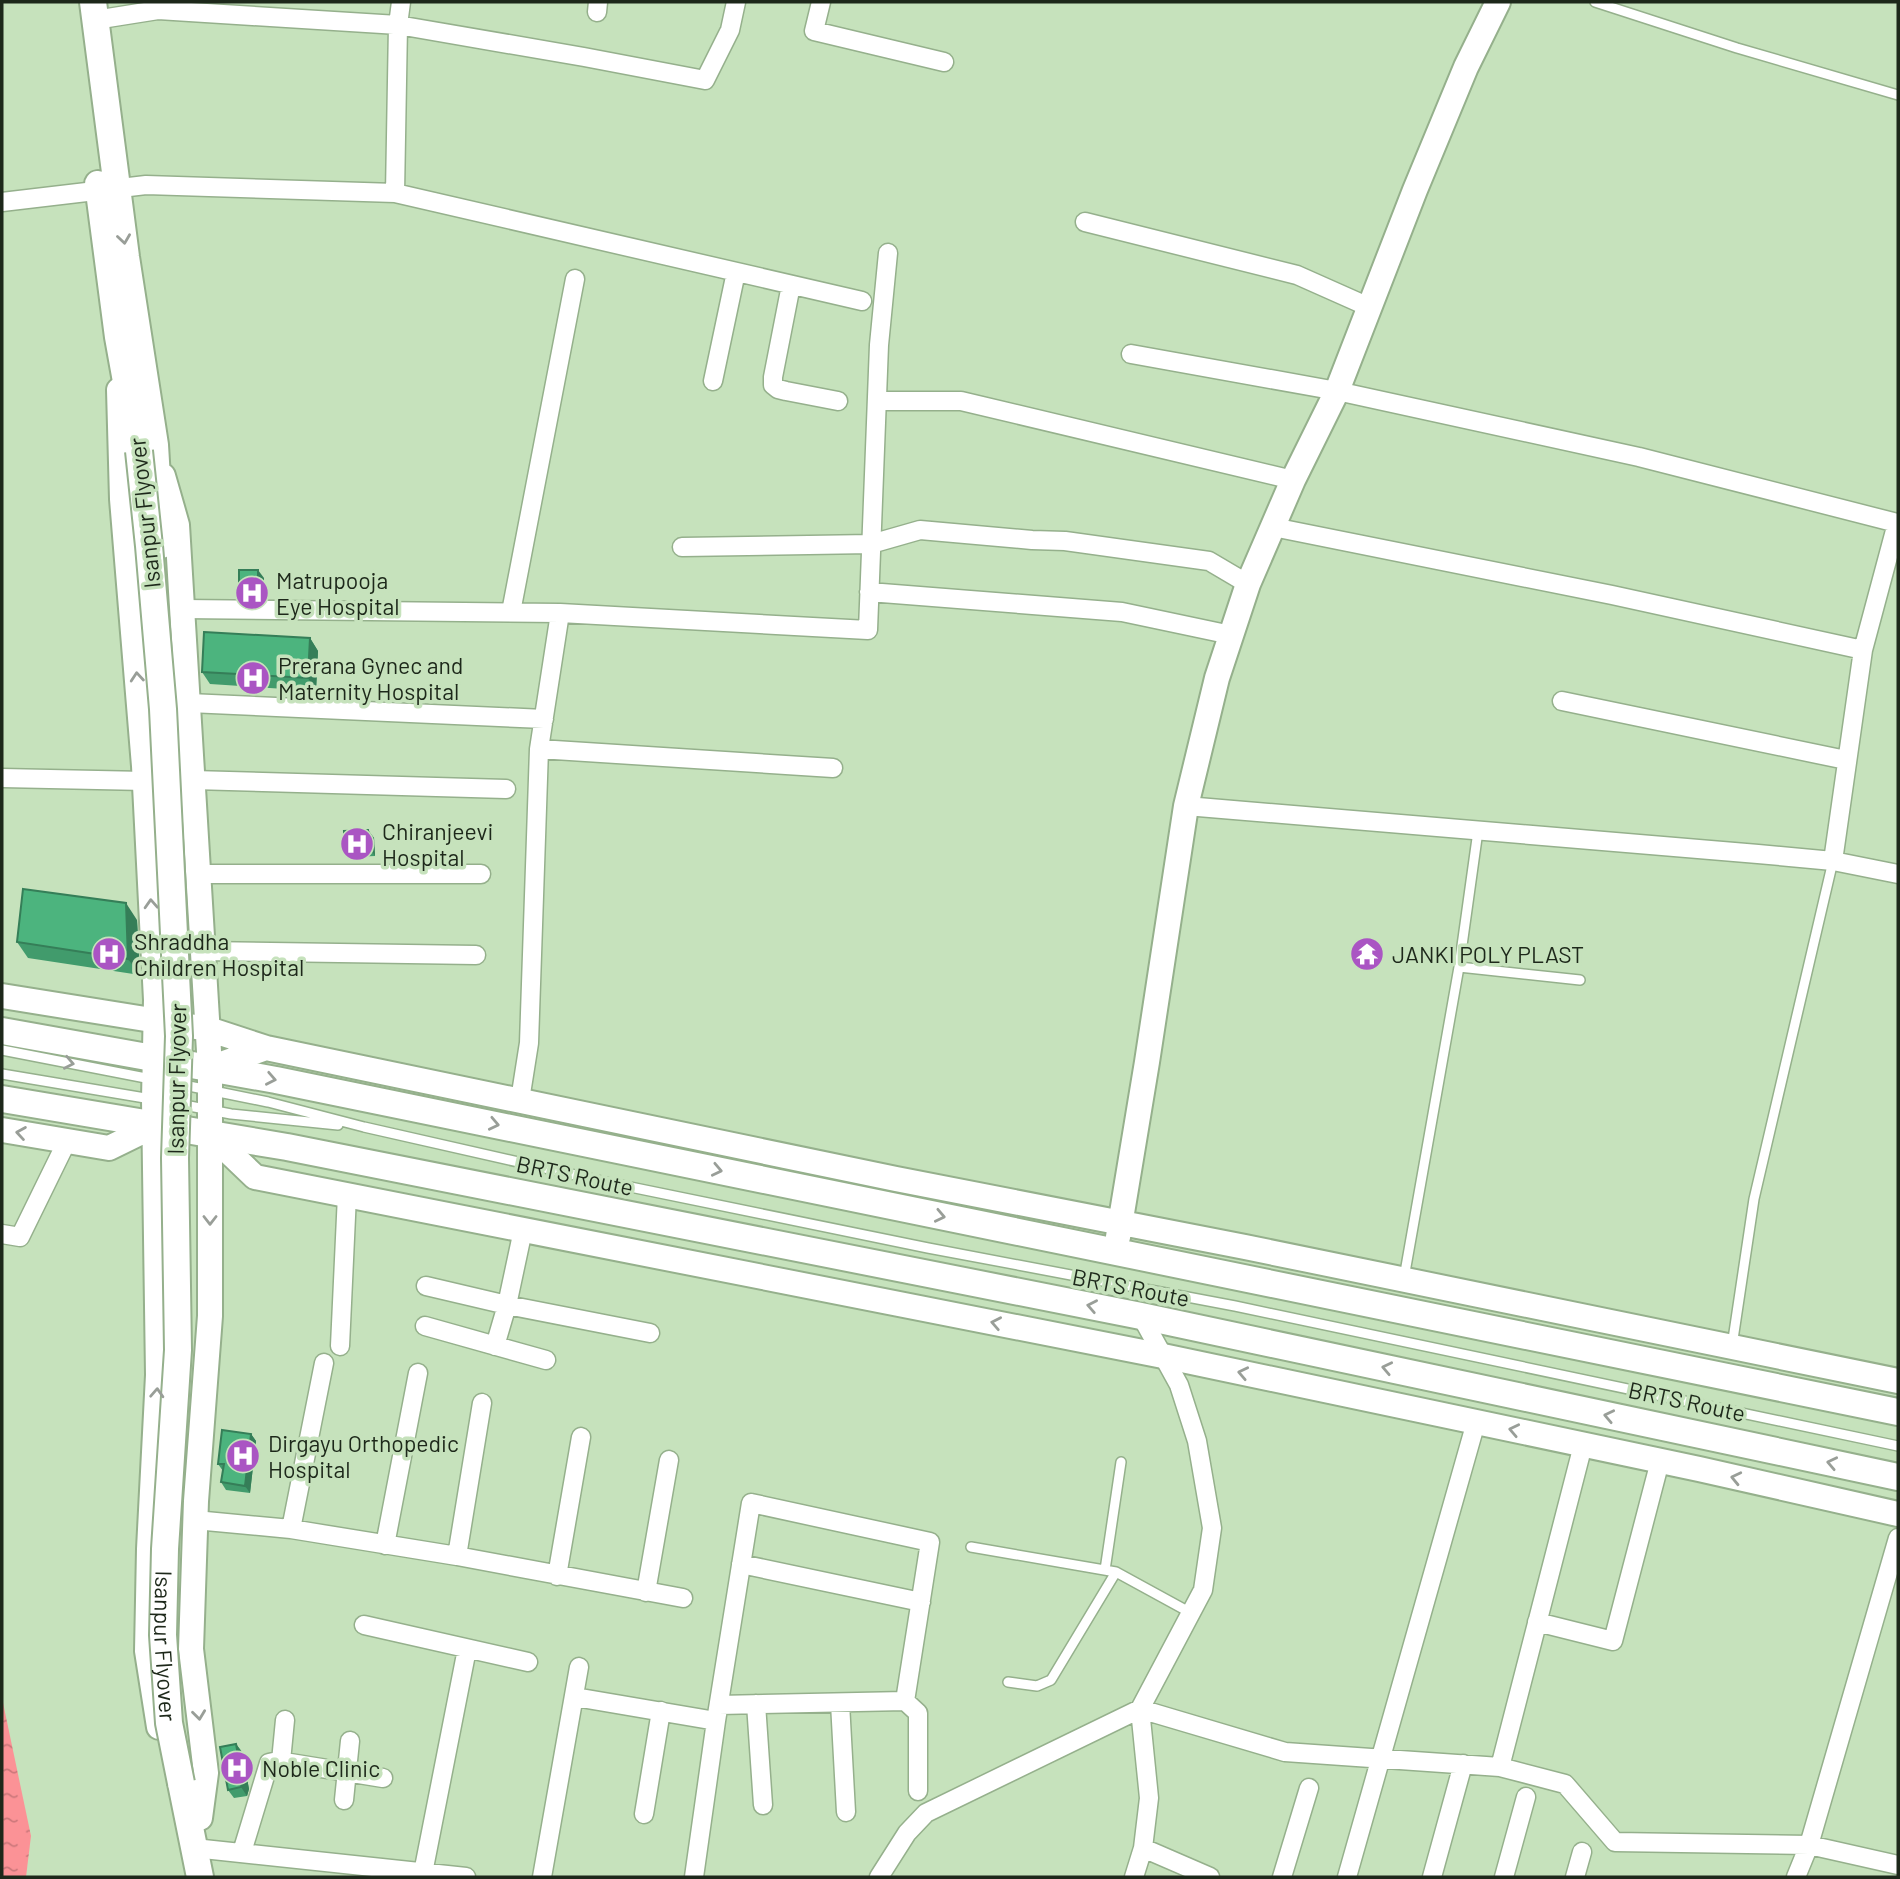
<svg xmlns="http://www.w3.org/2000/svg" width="1900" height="1879" viewBox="0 0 1900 1879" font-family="Barlow,sans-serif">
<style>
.water{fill:url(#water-ripples)}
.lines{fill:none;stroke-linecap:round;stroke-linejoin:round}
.lane-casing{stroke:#95b08c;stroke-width:12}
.street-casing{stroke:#95b08c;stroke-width:21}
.secondary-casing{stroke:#95b08c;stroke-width:28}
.primary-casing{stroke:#95b08c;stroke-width:30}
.lane{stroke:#fff;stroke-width:9}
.street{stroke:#fff;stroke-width:18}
.secondary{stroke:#fff;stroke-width:24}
.primary{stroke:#fff;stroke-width:26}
.primary-bridge-casing{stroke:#95b08c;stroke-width:30;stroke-linecap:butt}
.primary-bridge{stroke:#fff;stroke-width:26}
.wall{fill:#419b6c}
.shaded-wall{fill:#357e58}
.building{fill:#4cb47e;stroke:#357e58;stroke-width:2}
.oneway{stroke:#999e98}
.labels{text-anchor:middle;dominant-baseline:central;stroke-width:7;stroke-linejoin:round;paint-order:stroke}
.street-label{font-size:23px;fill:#1d281a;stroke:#c6e2bc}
.poi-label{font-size:23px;fill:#1d281a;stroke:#c6e2bc;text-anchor:start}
</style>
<defs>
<pattern id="water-ripples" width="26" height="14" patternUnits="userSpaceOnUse" patternTransform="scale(1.75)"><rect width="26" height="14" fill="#fb9296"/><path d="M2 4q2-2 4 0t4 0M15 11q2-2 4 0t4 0" fill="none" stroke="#cb777a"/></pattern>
</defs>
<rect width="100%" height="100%" fill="#c6e2bc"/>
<!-- water -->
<path class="water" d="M 2,1698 L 31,1836 L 26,1877 L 2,1877 Z"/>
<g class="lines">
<!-- lane casing -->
<g class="lane-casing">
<path id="lane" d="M 1595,2 L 1737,48 L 1898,95
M 1459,967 L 1478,831
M 2,1050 L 151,1079
M 2,1074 L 151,1099
M 179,1084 L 268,1102 L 364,1127 L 606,1182 L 928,1248 L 1235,1306 L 1898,1446
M 179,1104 L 231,1114 L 338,1125
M 1404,1278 L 1459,967 L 1580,980
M 1732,1346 L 1754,1199 L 1833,861
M 971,1547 L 1116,1572 L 1191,1613
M 1105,1570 L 1121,1462
M 1008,1682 L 1037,1686 L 1051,1680 L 1116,1572"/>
</g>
<!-- street casing -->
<g class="street-casing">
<path id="street" d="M 821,2 L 814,31 L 944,62
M 597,12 L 598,2
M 95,20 L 158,10 L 398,25 L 584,57 L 705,80 L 730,30 L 736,2
M 395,193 L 862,301
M 2,202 L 146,185 L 395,193 L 398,25 L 401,2
M 1085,222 L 1297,275 L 1369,307
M 791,285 L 773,377 L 773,385 L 778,389 L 786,391 L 838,401
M 1131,354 L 1337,391 L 1639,457 L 1897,523 L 1863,650 L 1612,595 L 1273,527
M 713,381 L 736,272
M 877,401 L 961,401 L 1293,480
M 682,547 L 871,544 L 920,530 L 1032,540 L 1065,541 L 1209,561 L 1248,584
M 869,592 L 1122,612 L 1231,635
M 183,609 L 560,613 L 539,749 L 529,1043 L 520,1100
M 511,612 L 575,279
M 560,613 L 868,630 L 879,345 L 888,253
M 1562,701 L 1846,760
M 189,703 L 544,719
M 539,749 L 833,768
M 2,778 L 145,781
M 193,780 L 506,789
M 1186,806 L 1758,854 L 1833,861 L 1898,874
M 1833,861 L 1863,650
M 198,874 L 481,874
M 203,951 L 476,955
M 2,1234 L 20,1237 L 67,1141
M 426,1286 L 507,1305 L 650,1333
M 425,1326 L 546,1360
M 340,1346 L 347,1195
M 495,1346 L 507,1305 L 523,1230
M 195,1520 L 291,1529 L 457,1556 L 683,1598
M 291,1529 L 324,1363
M 385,1545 L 418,1373
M 457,1556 L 482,1403
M 741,1564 L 921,1602
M 557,1576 L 581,1437
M 646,1592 L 669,1460
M 1537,1622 L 1613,1641 L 1660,1461
M 364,1625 L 528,1662
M 575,1697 L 716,1721
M 840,1703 L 846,1812
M 756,1704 L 763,1805
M 719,1705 L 905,1701 L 918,1713 L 918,1791
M 281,1761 L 285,1720
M 1500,1767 L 1583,1445
M 344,1800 L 350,1741
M 644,1814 L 661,1711
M 194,1848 L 466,1877
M 1143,1848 L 1210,1877
M 242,1852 L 269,1763 L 278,1761 L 383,1778
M 423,1873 L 467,1649
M 542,1877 L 579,1667
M 694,1877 L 716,1721 L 751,1503 L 930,1542 L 905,1701
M 879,1877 L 907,1833 L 926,1813 L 1140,1709 L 1285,1752 L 1500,1767 L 1565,1784 L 1615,1842 L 1809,1845 L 1898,1865
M 1134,1877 L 1143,1848 L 1149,1798 L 1140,1709 L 1203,1590 L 1212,1528 L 1197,1441 L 1179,1385 L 1141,1316
M 1282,1877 L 1309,1788
M 1347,1877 L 1476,1422
M 1432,1877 L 1463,1764
M 1504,1877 L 1526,1797
M 1575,1877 L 1582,1852
M 1796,1877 L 1809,1845 L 1898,1538"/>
</g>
<!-- secondary casing -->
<g class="secondary-casing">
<path id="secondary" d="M 119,390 L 122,499 L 144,766 L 156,1000 L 154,1100 L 158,1375 L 149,1549 L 147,1651 L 159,1727
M 163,476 L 177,525 L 210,1068 L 210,1316 L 196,1501 L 191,1649 L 206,1773 L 200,1818
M 2,996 L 208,1029 L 266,1048
M 210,1068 L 266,1048 L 896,1179 L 1245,1247 L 1898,1381
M 2,1130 L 109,1148 L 156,1125
M 210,1134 L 255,1177 L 1163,1356 L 1699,1469 L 1898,1514
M 1118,1237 L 1147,1062 L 1186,806 L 1217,678 L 1248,584 L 1293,480 L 1337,391 L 1415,190 L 1466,67 L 1498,2"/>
</g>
<!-- primary casing -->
<g class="primary-casing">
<path id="primary" d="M 93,2 L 126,257 L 155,445 L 161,545
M 98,184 L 118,337 L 136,437
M 2,1031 L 276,1080 L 1898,1412
M 2,1099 L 287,1147 L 1141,1316 L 1898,1477
M 181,1783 L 200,1877"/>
</g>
<!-- lane -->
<use href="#lane" class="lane"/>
<!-- street -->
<use href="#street" class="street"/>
<!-- secondary -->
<use href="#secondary" class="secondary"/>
<!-- primary -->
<use href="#primary" class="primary"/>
<!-- primary-bridge casing -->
<g class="primary-bridge-casing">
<g id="primary-bridge">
<path id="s1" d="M 139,451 L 149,546 L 163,709 L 179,1036 L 175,1158 L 178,1350 L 165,1549 L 163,1635 L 169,1723 L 181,1783"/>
</g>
</g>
<!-- primary-bridge -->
<use href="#primary-bridge" class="primary-bridge"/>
</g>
<!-- wall -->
<path class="wall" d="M 264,578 L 264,598 L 245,598 L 239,590 Z
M 310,638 L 318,651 L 316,691 L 210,684 L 202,672 Z
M 368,830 L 374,838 L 375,856 L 351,857 L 345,849 Z
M 137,920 L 140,975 L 28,958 L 17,942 Z
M 251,1434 L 256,1441 L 250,1493 L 226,1490 L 221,1482 L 223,1471 L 218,1464 Z
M 236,1744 L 242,1752 L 249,1789 L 247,1796 L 234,1798 L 228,1790 Z"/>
<!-- shaded-wall -->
<path class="shaded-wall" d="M 258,570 L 264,578 L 264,598 L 258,590 Z
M 310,638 L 318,651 L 316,691 L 308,678 Z
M 368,830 L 374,838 L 375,856 L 370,848 Z
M 126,903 L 137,920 L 140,975 L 128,959 Z
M 251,1434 L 256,1441 L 250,1493 L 245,1486 Z
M 236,1744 L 242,1752 L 249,1789 L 247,1796 L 241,1787 Z"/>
<!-- building -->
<path class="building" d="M 239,570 L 258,570 L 258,590 L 239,590 Z
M 204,632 L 310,638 L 308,678 L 202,672 Z
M 368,830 L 370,848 L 345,849 L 344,831 Z
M 23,889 L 126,903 L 128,959 L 17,942 Z
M 222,1430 L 251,1434 L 245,1486 L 221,1482 L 224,1464 L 218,1464 Z
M 236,1744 L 243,1781 L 241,1787 L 228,1790 L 220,1747 Z"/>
<!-- one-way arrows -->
<defs><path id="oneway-chevron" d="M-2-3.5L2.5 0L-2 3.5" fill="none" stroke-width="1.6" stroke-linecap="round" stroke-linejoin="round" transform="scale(1.75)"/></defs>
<g class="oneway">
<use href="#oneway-chevron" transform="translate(124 239) rotate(82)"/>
<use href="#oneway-chevron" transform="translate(137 677) rotate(-95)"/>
<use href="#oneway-chevron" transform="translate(151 904) rotate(-93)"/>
<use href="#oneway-chevron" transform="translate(69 1063) rotate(11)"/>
<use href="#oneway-chevron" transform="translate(271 1079) rotate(11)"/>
<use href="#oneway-chevron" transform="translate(494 1124) rotate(12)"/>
<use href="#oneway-chevron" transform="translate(21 1133) rotate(-171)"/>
<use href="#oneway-chevron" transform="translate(717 1170) rotate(12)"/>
<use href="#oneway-chevron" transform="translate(940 1216) rotate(12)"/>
<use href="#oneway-chevron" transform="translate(210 1220) rotate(90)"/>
<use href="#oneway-chevron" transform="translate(1092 1306) rotate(-169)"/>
<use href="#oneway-chevron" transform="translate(996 1323) rotate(-169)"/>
<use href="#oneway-chevron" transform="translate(1387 1368) rotate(-168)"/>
<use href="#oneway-chevron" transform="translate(1243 1373) rotate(-168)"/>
<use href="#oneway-chevron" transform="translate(157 1393) rotate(-87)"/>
<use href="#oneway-chevron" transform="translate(1609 1416) rotate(-168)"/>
<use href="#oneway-chevron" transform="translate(1514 1430) rotate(-168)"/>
<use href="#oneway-chevron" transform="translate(1832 1463) rotate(-168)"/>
<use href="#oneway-chevron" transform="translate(1736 1478) rotate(-167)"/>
<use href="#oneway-chevron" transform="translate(199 1715) rotate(83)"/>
</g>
<!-- icons -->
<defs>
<g id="hospital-disc" transform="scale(1.75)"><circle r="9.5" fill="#aa55c3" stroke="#c6e2bc"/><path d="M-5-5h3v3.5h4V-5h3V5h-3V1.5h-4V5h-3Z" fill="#fff"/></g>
<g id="temple-disc" transform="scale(1.75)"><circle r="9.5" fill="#aa55c3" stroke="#c6e2bc"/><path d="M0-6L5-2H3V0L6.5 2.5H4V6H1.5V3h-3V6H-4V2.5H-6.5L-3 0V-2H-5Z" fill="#fff"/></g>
</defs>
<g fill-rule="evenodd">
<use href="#hospital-disc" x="252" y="593"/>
<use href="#hospital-disc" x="253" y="678"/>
<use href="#hospital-disc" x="357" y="844"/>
<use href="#hospital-disc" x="109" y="954"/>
<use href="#temple-disc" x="1367" y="954"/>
<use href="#hospital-disc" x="243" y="1456"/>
<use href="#hospital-disc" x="237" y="1768"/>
</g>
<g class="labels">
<!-- street labels -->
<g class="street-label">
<text transform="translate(144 513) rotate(-96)">Isanpur Flyover</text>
<text transform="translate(176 1079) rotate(-89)">Isanpur Flyover</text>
<text transform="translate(575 1175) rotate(12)">BRTS Route</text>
<text transform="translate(1131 1287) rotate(11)">BRTS Route</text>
<text transform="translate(1687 1401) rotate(12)">BRTS Route</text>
<text stroke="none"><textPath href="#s1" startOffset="1197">Isanpur Flyover</textPath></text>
</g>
<!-- poi labels -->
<g class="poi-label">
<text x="276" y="580">Matrupooja<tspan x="276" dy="26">Eye Hospital</tspan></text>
<text x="278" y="665">Prerana Gynec and<tspan x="278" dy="26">Maternity Hospital</tspan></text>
<text x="382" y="831">Chiranjeevi<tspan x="382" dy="26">Hospital</tspan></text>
<text x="134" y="941">Shraddha<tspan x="134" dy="26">Children Hospital</tspan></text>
<text x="1392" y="954">JANKI POLY PLAST</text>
<text x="268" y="1443">Dirgayu Orthopedic<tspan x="268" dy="26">Hospital</tspan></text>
<text x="262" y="1768">Noble Clinic</text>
</g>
</g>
<!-- border -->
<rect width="1900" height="1879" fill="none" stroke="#1d281a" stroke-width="7"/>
</svg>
